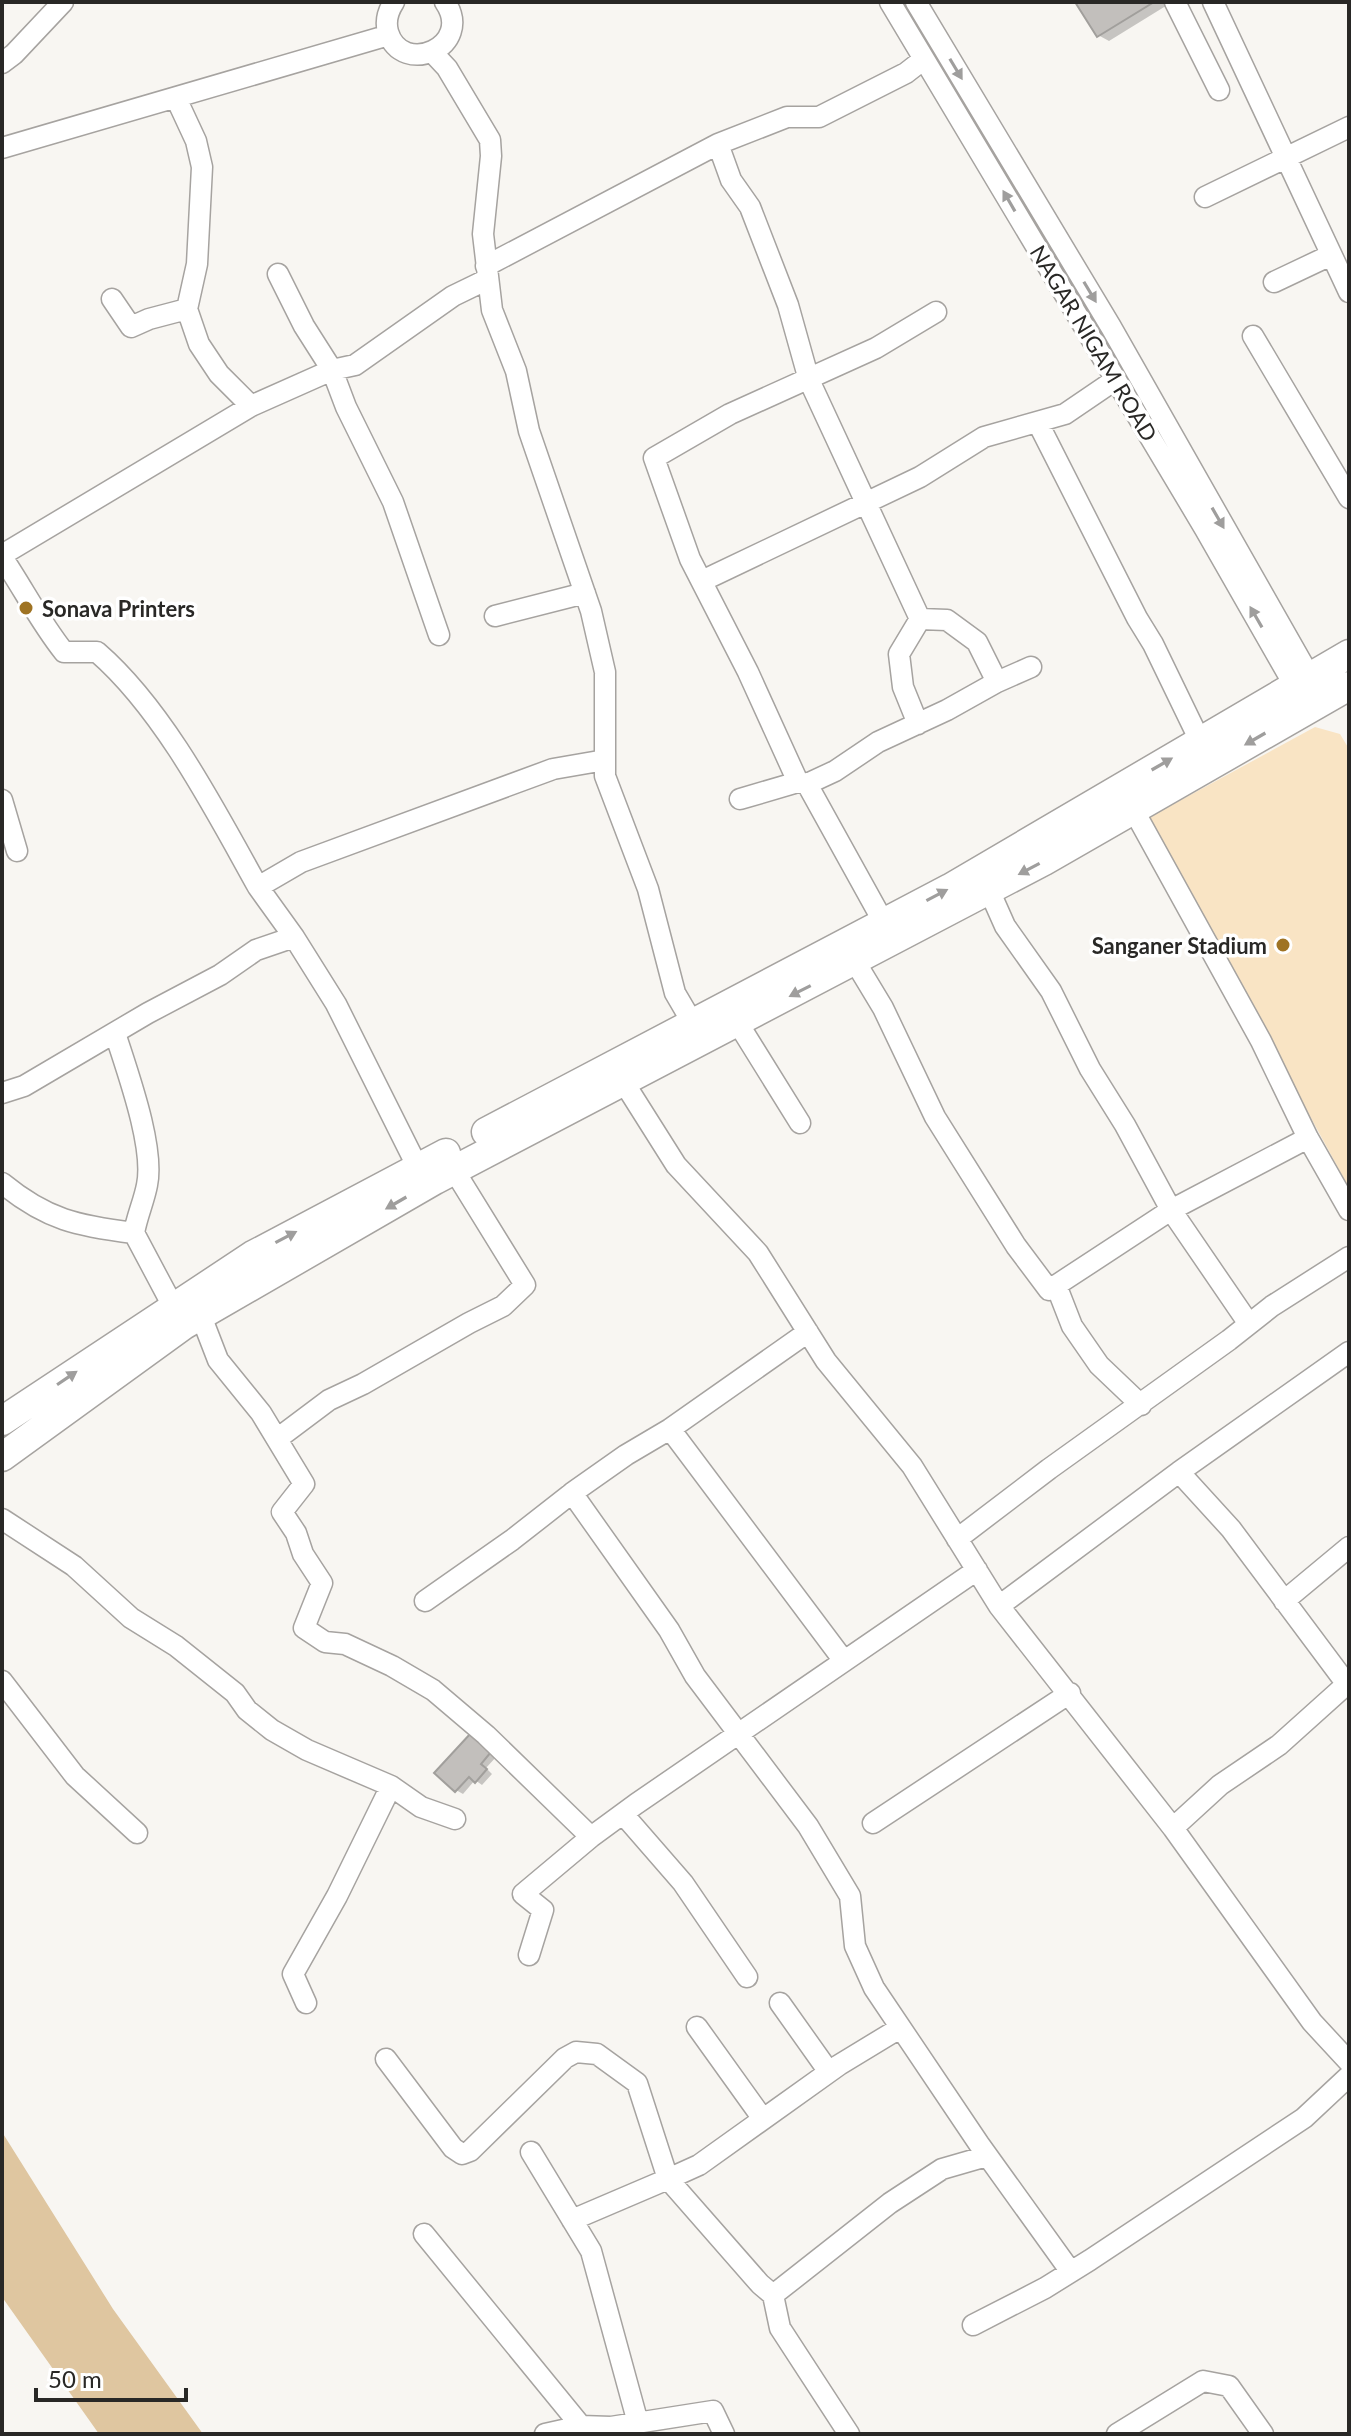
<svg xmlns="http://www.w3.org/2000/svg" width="1351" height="2436" viewBox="0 0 1351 2436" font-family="Lato,sans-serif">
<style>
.green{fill:#f9e4c4}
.water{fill:#dfc6a0}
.shadow{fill:#0003}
.building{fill:#c2bfbc;stroke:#a19f9c;stroke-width:2}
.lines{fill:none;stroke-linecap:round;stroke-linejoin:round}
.minor-casing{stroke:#a6a3a0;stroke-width:23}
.highway-casing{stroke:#a6a3a0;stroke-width:31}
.minor{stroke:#fff;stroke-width:20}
.highway{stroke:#fff;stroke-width:28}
.oneway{fill:#9f9e9d}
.poi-dot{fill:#9f7323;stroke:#fff;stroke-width:3}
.labels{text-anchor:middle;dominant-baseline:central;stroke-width:7;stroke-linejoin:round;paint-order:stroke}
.street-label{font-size:22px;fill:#292826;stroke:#fff}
.poi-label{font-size:22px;font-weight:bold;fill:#292826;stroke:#fff;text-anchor:start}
</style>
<rect width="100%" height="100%" fill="#f8f6f2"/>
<!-- green -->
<path class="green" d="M 1315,727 L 1340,734 L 1349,749 L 1349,1188 L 1148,818 Z"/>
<!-- water -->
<path class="water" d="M 2,2132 L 113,2309 L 203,2434 L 99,2434 L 2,2297 Z"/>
<!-- shadow -->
<path class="shadow" d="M 1078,2 L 1168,2 L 1169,4 L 1109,41 L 1098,35 Z
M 471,1735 L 497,1756 L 486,1768 L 492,1774 L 482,1785 L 475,1780 L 463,1794 L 456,1790 Z"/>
<!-- building -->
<path class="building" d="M 1075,2 L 1154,2 L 1097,37 Z
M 471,1733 L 491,1752 L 481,1764 L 487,1769 L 475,1783 L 469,1777 L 455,1792 L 434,1773 Z"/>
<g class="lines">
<!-- minor casing -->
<g class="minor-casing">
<path id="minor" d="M 394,2 C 388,11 385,21 388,32 C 402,78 475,46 445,2
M 890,2 L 1205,529 L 1301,697
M 916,2 L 1111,327 L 1315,686
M 1175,2 L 1219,90
M 1213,2 L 1349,292
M 432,52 L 447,68 L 490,140 L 491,156 L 483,234 L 492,310 L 516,371 L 529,431 L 591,611 L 605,672 L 605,776 L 648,889 L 675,993 L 699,1034
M 2,63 L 14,54 L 63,2
M 176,98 L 196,141 L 202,167 L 197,264 L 187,309 L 199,344 L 219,374 L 251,406
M 2,148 L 389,35
M 1205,197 L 1349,127
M 486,266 L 718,144
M 278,274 L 304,326 L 332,370 L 346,407 L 393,502 L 439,635
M 1274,282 L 1331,255
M 112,299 L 131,327 L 149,319 L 187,309
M 1253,336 L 1349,498
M 1038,423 L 1137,618 L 1153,644 L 1200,741
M 2,555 L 251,406 L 332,370 L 355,365 L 453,296 L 488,279
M 2,557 C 23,588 40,622 64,652 L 97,652 C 164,710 215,810 258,887 L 301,862 L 553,769 L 605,760
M 702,581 L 920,477 L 984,437 L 1065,414 L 1115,380
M 495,616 L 585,593
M 997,682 L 1031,667
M 918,724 L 903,687 L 899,654 L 920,619
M 807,784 L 835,771 L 878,742 L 947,710 L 997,682 L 977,642 L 947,620 L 920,619 L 809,380 L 788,305 L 750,207 L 731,180 L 718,144 L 787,117 L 819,117 L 906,73 L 924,59
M 740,799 L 798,782
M 2,800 L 17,851
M 1133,809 L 1261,1041 L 1308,1138 L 1349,1210
M 258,887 L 294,937 L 336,1004 L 418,1168
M 989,890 L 1005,926 L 1051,991 L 1090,1069 L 1125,1125 L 1171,1210 L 1249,1324
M 884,923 L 807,784 L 798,782 L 748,672 L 690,559 L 654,458 L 730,414 L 876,348 L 936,312
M 848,950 L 883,1008 L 935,1117 L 1016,1246 L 1049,1290 L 1171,1210 L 1308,1138
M 731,1012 L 800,1123
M 115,1033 C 127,1071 155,1147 147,1185 C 144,1201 137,1216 134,1233 L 176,1312
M 616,1070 L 676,1165 L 758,1253 L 826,1361 L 912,1466 L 999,1606 L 1173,1828 L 1312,2022 L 1349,2062
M 2,1093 L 24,1086 L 148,1013 L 220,975 L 256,950 L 294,937
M 2,1183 C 47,1220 78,1226 134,1233
M 1056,1285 L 1072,1326 L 1099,1365 L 1141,1405
M 201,1316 L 218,1360 L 261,1413 L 304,1484 L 282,1512 L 296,1533 L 303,1554 L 322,1583 L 304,1628 L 325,1642 L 345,1644 L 392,1666 L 433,1690 L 486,1735 L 591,1837
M 670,1429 L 844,1661
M 277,1439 L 329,1400 L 363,1384 L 469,1323 L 503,1306 L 525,1285 L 454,1170
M 1179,1472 L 1231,1529 L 1349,1687
M 572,1493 L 626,1455 L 670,1429 L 808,1332
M 2,1519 L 74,1566 L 131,1618 L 176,1646 L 235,1693 L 247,1710 L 272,1730 L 307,1750 L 391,1786 L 421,1807 L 455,1819
M 957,1539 L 1049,1469 L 1229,1340 L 1272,1306 L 1349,1257
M 425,1601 L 512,1540 L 572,1493 L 669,1630 L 695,1676 L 808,1826 L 850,1896 L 855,1946 L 874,1988 L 979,2144 L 1071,2272
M 1284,1601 L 1349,1547
M 999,1606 L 1179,1472 L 1349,1352
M 2,1681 L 75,1776 L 137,1833
M 623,1814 L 683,1883 L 747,1977
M 873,1823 L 1070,1693
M 1173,1828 L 1220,1785 L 1279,1745 L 1347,1684
M 529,1955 L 543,1910 L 523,1894 L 591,1837 L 636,1804 L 977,1570
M 306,2003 L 293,1974 L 337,1896 L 391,1786
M 780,2003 L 829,2072
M 697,2027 L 763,2119
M 386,2059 L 453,2148 L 462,2154 L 470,2151 L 565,2058 L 576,2052 L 597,2054 L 637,2083 L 668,2179 L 699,2165 L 839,2065 L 900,2028
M 531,2152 L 591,2251 L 638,2423
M 572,2220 L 668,2179 L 760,2284 L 773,2295 L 780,2328 L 849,2434
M 424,2234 L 581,2426
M 773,2295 L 890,2203 L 942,2169 L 987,2156
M 973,2325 L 1045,2288 L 1090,2260 L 1304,2118 L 1349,2076
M 545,2434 L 581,2426 L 611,2427 L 713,2411 L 724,2434
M 1117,2434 L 1203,2381 L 1229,2386 L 1263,2434"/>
</g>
<!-- highway casing -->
<g class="highway-casing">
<path id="highway" d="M 486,1132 L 950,888 L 1349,654
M 2,1421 L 253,1255 L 446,1153
M 2,1457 L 184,1325 L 435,1180 L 1044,861 L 1349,686"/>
</g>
<!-- minor -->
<use href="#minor" class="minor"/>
<!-- highway -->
<use href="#highway" class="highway"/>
</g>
<!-- one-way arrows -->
<defs><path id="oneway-solid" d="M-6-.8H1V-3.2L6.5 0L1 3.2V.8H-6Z" transform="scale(2)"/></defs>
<g class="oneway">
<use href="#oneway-solid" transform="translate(956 69) rotate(59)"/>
<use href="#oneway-solid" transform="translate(1009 201) rotate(-120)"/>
<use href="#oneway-solid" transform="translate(1090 292) rotate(59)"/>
<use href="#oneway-solid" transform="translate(1218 518) rotate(60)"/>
<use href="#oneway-solid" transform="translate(1256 617) rotate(-120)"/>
<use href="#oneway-solid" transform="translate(1255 739) rotate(150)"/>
<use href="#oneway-solid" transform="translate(1162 764) rotate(-30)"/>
<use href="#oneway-solid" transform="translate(1029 869) rotate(152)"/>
<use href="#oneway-solid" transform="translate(937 895) rotate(-28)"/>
<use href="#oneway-solid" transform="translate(800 991) rotate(153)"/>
<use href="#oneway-solid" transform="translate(396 1203) rotate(150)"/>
<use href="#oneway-solid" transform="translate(286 1237) rotate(-28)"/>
<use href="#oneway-solid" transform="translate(67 1378) rotate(-34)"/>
</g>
<!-- markers -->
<g class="poi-dot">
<circle cx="26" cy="608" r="8"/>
<circle cx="1283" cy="945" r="8"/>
</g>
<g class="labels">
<!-- street labels -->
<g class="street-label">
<text transform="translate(1094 343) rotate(59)">NAGAR NIGAM ROAD</text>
</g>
<!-- poi labels -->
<g class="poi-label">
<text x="42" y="608">Sonava Printers</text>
<text x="1267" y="945" text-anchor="end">Sanganer Stadium</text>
</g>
</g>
<!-- border -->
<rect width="1351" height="2436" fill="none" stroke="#292826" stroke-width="8"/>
<!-- scale -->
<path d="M36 2388v12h150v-12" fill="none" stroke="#292826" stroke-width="4"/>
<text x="48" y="2388" font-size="24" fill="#292826" stroke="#ffffff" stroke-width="6" paint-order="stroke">50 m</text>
</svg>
